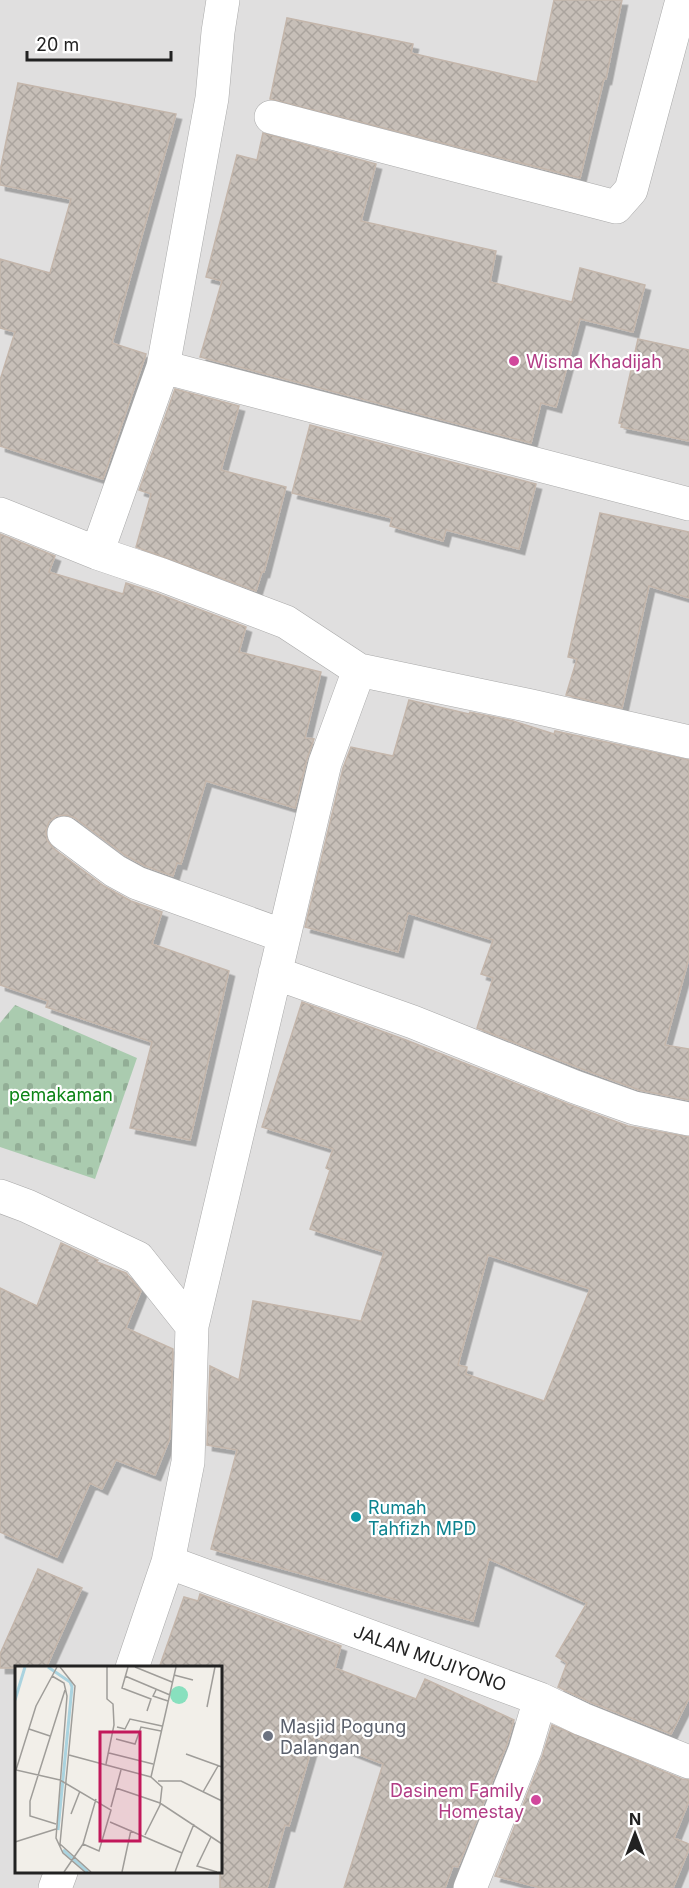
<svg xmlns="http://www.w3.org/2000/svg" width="689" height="1888" viewBox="0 0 689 1888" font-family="Inter,sans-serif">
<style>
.residential{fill:#e0dfdf;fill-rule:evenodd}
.cemetery{fill:url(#cemetery-stones)}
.building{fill:url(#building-cross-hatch);stroke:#c4b6ab;stroke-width:1.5;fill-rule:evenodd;filter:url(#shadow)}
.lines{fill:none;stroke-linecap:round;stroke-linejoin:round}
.minor-casing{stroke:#a9a9a9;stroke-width:34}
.minor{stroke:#fff;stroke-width:33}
.hotel-dot{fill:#d1479c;stroke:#fff;stroke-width:2}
.culture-dot{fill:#0f9aa8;stroke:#fff;stroke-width:2}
.worship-dot{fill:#6b7280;stroke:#fff;stroke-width:2}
.labels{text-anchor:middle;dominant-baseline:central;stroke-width:4.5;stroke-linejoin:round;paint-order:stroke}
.hotel-label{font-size:18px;fill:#b23c85;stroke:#fff;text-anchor:start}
.park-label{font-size:18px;fill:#0c8416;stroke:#fff}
.culture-label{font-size:18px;fill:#0d838f;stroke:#fff;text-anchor:start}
.street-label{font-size:18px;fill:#222;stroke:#fff}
.worship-label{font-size:18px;fill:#5b616d;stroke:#fff;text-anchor:start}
.inset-river{fill:none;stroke:#aad3df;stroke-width:3}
.inset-road{fill:none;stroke:#9f9d99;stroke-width:1.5}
.view{fill:#c2185b;fill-opacity:0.15;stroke:#c2185b;stroke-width:3}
.inset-edge{fill:none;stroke:#222;stroke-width:3}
</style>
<defs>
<pattern id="cemetery-stones" width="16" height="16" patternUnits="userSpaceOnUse" patternTransform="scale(1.5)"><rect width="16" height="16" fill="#aacbaf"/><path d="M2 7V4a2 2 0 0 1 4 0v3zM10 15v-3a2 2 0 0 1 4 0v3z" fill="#92ae96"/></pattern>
<pattern id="building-cross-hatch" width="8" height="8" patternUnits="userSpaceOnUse" patternTransform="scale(1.5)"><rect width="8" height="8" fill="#c7bfb8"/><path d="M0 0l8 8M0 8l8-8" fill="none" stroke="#aba49e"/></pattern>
<filter id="shadow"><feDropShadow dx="5.5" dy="5.5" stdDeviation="0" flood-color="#0004"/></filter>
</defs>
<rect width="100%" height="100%" fill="#f2efe9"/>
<!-- residential -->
<path class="residential" d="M 0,0 L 689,0 L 689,1888 L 0,1888 ZM 16,1668 L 220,1668 L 220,1872 L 16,1872 Z"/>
<!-- cemetery -->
<path class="cemetery" d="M 15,1005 L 137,1058 L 95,1179 L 0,1147 L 0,1023 Z"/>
<!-- building -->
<path class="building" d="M 554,0 L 622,0 L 606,79 L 604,79 L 580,178 L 270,99 L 287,18 L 413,44 L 411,53 L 537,82 Z
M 18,83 L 176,114 L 112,343 L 146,354 L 103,479 L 0,446 L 0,380 L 15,332 L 0,328 L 0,259 L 50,273 L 71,199 L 0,185 L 0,171 Z
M 263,133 L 376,164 L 361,221 L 496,251 L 490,282 L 572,302 L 580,268 L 645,285 L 633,332 L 580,319 L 556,407 L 541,403 L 531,443 L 200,357 L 222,281 L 206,277 L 237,155 L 257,160 Z
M 638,339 L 689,350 L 689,441 L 621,427 L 622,424 L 619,423 Z
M 175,389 L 239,406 L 221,470 L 286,487 L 264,572 L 262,572 L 256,591 L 136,547 L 151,494 L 139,490 Z
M 310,425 L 536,484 L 519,549 L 446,530 L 443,541 L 390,526 L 392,518 L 292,493 Z
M 600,513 L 689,532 L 689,598 L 649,586 L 622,708 L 566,695 L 577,659 L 568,657 Z
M 0,534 L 55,556 L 49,572 L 123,594 L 126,583 L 156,593 L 246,627 L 239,652 L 321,672 L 305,738 L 314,739 L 307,759 L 295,808 L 206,781 L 181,864 L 177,863 L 173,876 L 145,866 L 125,855 L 75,818 L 67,815 L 56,816 L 49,822 L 46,830 L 47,840 L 53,848 L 104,886 L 131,901 L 162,912 L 152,944 L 229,971 L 190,1140 L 130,1128 L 152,1042 L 46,1007 L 48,1001 L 0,985 Z
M 409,700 L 469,714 L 470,712 L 513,721 L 554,734 L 555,731 L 689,760 L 689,958 L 665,1045 L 689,1049 L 689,1100 L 639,1090 L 582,1069 L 477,1028 L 493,978 L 481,974 L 493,940 L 408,913 L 398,952 L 305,927 L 343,768 L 351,747 L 393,756 Z
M 302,1002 L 406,1040 L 568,1104 L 628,1126 L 689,1137 L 689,1698 L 671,1734 L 590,1702 L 558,1687 L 567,1663 L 556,1656 L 587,1603 L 489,1559 L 473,1621 L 211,1549 L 237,1450 L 207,1445 L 210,1366 L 239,1380 L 253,1301 L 361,1321 L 384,1252 L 310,1229 L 330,1170 L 326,1168 L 333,1149 L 262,1127 ZM 488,1255 L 590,1289 L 544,1401 L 466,1374 L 467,1367 L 458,1365 Z
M 61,1243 L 98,1260 L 97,1262 L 126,1273 L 141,1291 L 126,1328 L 173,1349 L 170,1438 L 155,1475 L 116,1460 L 102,1489 L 90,1483 L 57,1557 L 0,1532 L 0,1288 L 37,1306 Z
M 38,1569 L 82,1588 L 46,1668 L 0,1668 L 0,1654 Z
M 200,1594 L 341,1646 L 335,1668 L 416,1699 L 425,1679 L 514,1720 L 507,1744 L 458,1867 L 453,1866 L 445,1888 L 344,1888 L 383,1764 L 315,1737 L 289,1826 L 285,1825 L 267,1888 L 220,1888 L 220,1668 L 159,1668 L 184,1597 L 198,1601 Z
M 552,1725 L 682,1779 L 689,1780 L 689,1801 L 674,1838 L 689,1844 L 689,1849 L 673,1888 L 541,1888 L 495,1876 L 542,1757 Z"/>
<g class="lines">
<!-- minor casing -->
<g class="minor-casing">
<path id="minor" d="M 271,117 L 616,207 L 631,190 L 682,0
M 163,367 L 689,504
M 0,514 L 97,553 L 162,575 L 286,622 L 359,670 L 531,706 L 689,742
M 97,553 L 163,367 L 212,98 L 218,32 L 223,0
M 64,833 L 115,871 L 137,883 L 284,936
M 275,973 L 413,1022 L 575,1087 L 634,1108 L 689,1119
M 0,1196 L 27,1206 L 138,1258 L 192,1326 L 188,1462 L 168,1562 L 132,1668
M 192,1326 L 325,763 L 359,670
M 168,1562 L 540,1699 L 582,1719 L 689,1762
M 55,1888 L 61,1872
M 470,1888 L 525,1750 L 540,1699"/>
</g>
<!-- minor -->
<use href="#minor" class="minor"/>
</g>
<!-- markers -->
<g class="hotel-dot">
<circle cx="514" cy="361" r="6"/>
<circle cx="536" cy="1800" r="6"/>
</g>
<circle class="culture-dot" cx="356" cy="1517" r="6"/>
<circle class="worship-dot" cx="268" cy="1736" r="6"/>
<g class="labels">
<!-- hotel labels -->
<g class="hotel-label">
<text x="526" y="361">Wisma Khadijah</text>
<text x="524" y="1790" text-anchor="end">Dasinem Family<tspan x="524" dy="21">Homestay</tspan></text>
</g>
<!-- park labels -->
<g class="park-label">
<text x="61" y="1094">pemakaman</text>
</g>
<!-- culture labels -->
<g class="culture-label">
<text x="368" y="1507">Rumah<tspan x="368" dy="21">Tahfizh MPD</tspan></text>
</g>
<!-- street labels -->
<g class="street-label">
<text transform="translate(430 1658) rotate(20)">JALAN MUJIYONO</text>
</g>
<!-- worship labels -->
<g class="worship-label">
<text x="280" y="1726">Masjid Pogung<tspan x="280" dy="21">Dalangan</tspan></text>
</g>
</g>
<!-- overview -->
<g transform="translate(15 1666)">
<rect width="207" height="207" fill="#f2efe9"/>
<path d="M155 29a9 9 0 1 1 18 0a9 9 0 1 1-18 0Z" fill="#88e0be"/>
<path class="inset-river" d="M 33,1 L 55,16 L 57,21 L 43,164M 0,34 L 10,1M 48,184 L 73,206"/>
<path class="inset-road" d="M 42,1 L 21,40 L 1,104 L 45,114 L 96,144 L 84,185 L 68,178 L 49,206M 45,1 L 60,20 L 45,178 L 76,206M 113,1 L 107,22 L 136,33 L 132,45M 120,1 L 157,16M 159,9 L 178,14M 37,10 L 49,17 L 52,30 L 41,172 L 48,187 L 70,206M 110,10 L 155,29M 141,24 L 138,30 L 153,35M 192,41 L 200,1M 102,61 L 110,63 L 115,53 L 147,60M 14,63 L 35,70M 101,73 L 120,78 L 126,61 L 146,65M 94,87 L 138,98M 171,88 L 207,101M 54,89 L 136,111M 91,98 L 99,59 L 98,38 L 92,33 L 92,1M 143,115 L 166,115 L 207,135M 101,122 L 145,137 L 207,178M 188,126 L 203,100M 96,141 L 106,104M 56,148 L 65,125M 95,156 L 167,187 L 160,206M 41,158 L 15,150 L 15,135 L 50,24M 130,169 L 145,139 L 147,121 L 136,111 L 161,1M 196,171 L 182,200 L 202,206M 0,176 L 41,163M 68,178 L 81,133M 167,187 L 179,158M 107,206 L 116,164"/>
<path class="view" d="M 85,66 L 125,66 L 125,175 L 85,175 Z"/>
<rect width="207" height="207" class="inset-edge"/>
</g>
<!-- north arrow -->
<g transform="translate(635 1834)" stroke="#ffffff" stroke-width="4.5" paint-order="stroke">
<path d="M0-4.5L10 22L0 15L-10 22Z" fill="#222222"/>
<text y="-9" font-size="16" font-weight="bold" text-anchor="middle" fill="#222222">N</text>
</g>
<!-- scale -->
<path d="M27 51v9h144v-9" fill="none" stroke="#222222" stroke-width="3"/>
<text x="36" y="51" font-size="18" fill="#222222" stroke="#ffffff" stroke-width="4.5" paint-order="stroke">20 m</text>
</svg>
